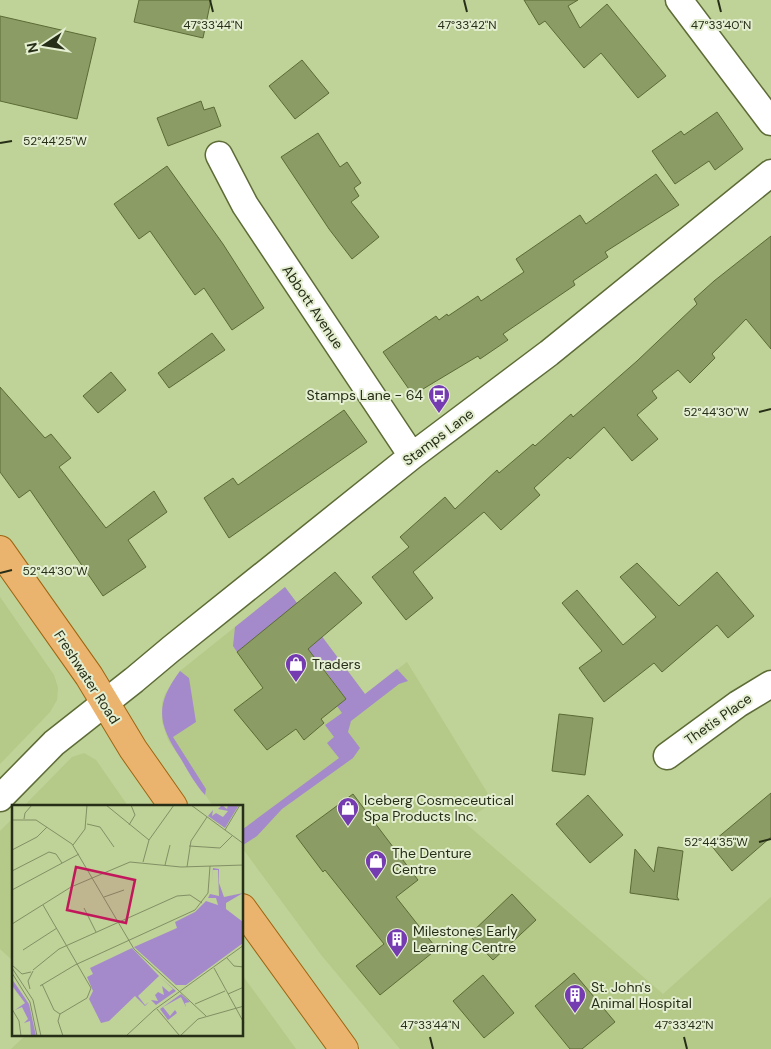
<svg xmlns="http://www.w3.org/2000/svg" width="771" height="1049" viewBox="0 0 771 1049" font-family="'DM Sans',sans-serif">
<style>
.built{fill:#b5c988}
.green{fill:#a58acb}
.building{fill:#8b9c64;stroke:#5c6b35}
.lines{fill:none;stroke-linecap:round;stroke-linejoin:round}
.minor-casing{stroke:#5d6c36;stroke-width:29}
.major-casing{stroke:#9e6511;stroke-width:30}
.minor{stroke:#fff;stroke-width:26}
.major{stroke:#ebb46e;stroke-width:28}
.ticks{fill:none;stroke:#272e17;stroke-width:2}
.labels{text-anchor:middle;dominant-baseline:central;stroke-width:4;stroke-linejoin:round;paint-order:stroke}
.street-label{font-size:14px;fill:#272e17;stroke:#e4eed1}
.poi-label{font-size:14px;fill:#272e17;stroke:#e4eed1;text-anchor:start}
.inset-road{fill:none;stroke:#829064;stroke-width:1}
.view{fill:#c2185b;fill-opacity:0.15;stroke:#c2185b;stroke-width:2.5}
.inset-edge{fill:none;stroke:#272e17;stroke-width:2.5}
.ticks-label{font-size:12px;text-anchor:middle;fill:#272e17;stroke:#e4eed1;stroke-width:4;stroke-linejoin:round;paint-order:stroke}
</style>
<rect width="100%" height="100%" fill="#bfd298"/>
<!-- built -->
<path class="built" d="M 285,587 L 365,694 L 407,662 L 493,802 L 464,822 L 663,994 L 771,897 L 771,1049 L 400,1049 L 322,956 L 243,849 L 242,806 L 213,806 L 168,740 L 162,722 L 162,703 L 165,694 L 180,671 Z
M 0,597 L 54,675 L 58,688 L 57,700 L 50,712 L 0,764 Z
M 84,753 L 96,760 L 128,806 L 24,806 L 72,757 Z
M 14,817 L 14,962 L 0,949 L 0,831 Z
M 243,976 L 296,1049 L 11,1049 L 26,1035 L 242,1035 Z"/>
<!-- green -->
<path class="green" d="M 285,587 L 365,694 L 397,669 L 408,681 L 399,684 L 351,721 L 348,732 L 360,748 L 353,758 L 282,809 L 257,836 L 243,845 L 243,829 L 339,758 L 327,743 L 334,737 L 325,725 L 342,713 L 337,706 L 346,699 L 327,673 L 277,620 L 237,652 L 233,646 L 235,627 Z
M 180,671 L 189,678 L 196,722 L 173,737 L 206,789 L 205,795 C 195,784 188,771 181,759 C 158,724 154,706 180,671 Z"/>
<!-- building -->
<path class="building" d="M 139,0 L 211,0 L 203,38 L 134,22 Z
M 524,0 L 578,0 L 568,6 L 580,28 L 607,4 L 666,76 L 638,98 L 601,53 L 584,68 L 545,21 L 539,25 Z
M 0,16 L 96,38 L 77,119 L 0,101 Z
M 302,60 L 329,93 L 295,119 L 269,86 Z
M 201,101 L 204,110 L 214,107 L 221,126 L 168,146 L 157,118 Z
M 717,112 L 743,149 L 715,170 L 709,161 L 675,184 L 652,151 L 681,131 L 684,135 Z
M 318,133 L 340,167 L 347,162 L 361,183 L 354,188 L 359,196 L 351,202 L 379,237 L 352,259 L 329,229 L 281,157 Z
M 167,166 L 223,244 L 264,308 L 232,330 L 204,288 L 195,295 L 150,231 L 139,239 L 114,204 Z
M 656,174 L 679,205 L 605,252 L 608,257 L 573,281 L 575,285 L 503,334 L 508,340 L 480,359 L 478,356 L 413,395 L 383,352 L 436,316 L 439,320 L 447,314 L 448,316 L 478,296 L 481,301 L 524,272 L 516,259 L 580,215 L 586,224 Z
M 771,236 L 771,349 L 746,319 L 712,354 L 715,358 L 690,383 L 678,370 L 652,391 L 657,398 L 637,415 L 658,439 L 632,461 L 604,427 L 570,459 L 568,457 L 534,488 L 540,495 L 501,530 L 484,512 L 413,572 L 433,598 L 406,620 L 372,577 L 409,547 L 400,537 L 445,497 L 455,509 L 497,470 L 499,473 L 533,444 L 535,446 L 571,414 L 573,417 L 637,361 L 697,304 L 694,299 L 714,281 Z
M 212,333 L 225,350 L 169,388 L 158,373 Z
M 111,372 L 126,390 L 98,413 L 83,396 Z
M 0,387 L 45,438 L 51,434 L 71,458 L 59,467 L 106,528 L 154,491 L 167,512 L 128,540 L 146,567 L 103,596 L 30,490 L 19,498 L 0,472 Z
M 344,410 L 367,442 L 229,538 L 204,498 L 233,478 L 238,485 Z
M 637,563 L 679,606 L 717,572 L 754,616 L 728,638 L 717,625 L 662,672 L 654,663 L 604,702 L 579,668 L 602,651 L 562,603 L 577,590 L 623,645 L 656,617 L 620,577 Z
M 335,572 L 362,603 L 308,649 L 346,699 L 321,719 L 324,723 L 304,740 L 296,729 L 267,750 L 234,710 L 263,688 L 237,652 Z
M 559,714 L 593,718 L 585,775 L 552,771 Z
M 771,793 L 771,837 L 732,871 L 710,844 Z
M 353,794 L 418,880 L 396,897 L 437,949 L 380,995 L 356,966 L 384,944 L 325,870 L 323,872 L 296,836 Z
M 588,795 L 623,835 L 590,863 L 556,824 Z
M 658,847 L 683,851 L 677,897 L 679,900 L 630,893 L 635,849 L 654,872 Z
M 512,894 L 536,920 L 493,960 L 469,935 Z
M 574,973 L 615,1022 L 582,1049 L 570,1049 L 535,1006 Z
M 483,975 L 514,1013 L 484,1038 L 453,1001 Z"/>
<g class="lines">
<!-- minor casing -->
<g class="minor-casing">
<path id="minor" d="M 679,0 L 771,122
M 219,155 L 245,205 L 412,456
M 667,756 L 738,704 L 771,684
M 0,798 L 54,743 L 134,680 L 171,649 L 412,456 L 549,353 L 771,173"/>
</g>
<!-- major casing -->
<g class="major-casing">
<path id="major" d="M 0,550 L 89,676 L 133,749 L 173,806
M 242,908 L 344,1049"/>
</g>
<!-- minor -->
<use href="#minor" class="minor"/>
<!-- major -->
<use href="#major" class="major"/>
</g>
<!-- ticks -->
<path class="ticks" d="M 210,0 L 213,12M 464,0 L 467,12M 718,0 L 721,12M 0,143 L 12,141M 759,412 L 771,409M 0,573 L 12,570M 759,842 L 771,839M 430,1037 L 433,1049M 684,1037 L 687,1049"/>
<!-- icons -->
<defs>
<g id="bus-pin" transform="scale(1.125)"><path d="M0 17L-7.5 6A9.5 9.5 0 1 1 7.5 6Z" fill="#753bb1" stroke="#e4eed1"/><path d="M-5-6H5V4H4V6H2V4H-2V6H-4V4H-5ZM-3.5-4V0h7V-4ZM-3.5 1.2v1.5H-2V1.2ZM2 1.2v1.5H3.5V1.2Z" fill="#fff"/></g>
<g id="shop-pin" transform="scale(1.125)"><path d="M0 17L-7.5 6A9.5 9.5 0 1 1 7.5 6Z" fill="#753bb1" stroke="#e4eed1"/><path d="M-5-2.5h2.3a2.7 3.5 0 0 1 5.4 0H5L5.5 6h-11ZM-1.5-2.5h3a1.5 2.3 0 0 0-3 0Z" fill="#fff"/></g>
<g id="building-pin" transform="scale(1.125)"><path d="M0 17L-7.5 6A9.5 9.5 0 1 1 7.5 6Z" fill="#753bb1" stroke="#e4eed1"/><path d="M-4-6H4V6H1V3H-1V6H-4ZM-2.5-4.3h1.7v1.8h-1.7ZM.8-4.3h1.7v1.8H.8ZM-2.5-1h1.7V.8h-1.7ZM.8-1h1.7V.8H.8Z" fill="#fff"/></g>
</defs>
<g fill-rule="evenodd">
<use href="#bus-pin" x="439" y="395"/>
<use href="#shop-pin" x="296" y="664"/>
<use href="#shop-pin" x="348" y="808"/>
<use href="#shop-pin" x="376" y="861"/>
<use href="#building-pin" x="397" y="939"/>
<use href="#building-pin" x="575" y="995"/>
</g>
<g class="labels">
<!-- street labels -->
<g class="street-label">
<text transform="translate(313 307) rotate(56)">Abbott Avenue</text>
<text transform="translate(438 437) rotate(-37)">Stamps Lane</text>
<text transform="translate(87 677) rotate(57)">Freshwater Road</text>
<text transform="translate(718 719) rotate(-35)">Thetis Place</text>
</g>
<!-- poi labels -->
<g class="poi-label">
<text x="423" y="395" text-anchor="end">Stamps Lane - 64</text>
<text x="312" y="664">Traders</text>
<text x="364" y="800">Iceberg Cosmeceutical<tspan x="364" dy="16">Spa Products Inc.</tspan></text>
<text x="392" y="853">The Denture<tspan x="392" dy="16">Centre</tspan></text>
<text x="413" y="931">Milestones Early<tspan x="413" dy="16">Learning Centre</tspan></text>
<text x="591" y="987">St. John's<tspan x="591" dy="16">Animal Hospital</tspan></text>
</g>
</g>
<!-- overview -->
<g transform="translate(12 805)">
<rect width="231" height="231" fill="#bfd298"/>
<path d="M 210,0 L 215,4 L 216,0 L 227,0 L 213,23 L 196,11 L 201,5 L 205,7 L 201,5 L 200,11 L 204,8 L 211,12 L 216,6 L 206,4 ZM 201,63 L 207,64 L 207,78 L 212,92 L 231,88 L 214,98 L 214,104 L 231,117 L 231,138 L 174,180 L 164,180 L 122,142 L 165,123 L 163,117 L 183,107 L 194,96 L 206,100 L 204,93 L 196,93 L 198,89 L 207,91 L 206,65 L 201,65 L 200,77 ZM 120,143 L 147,171 L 126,191 L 133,200 L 137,197 L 133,201 L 123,191 L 97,216 L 89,218 L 77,194 L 81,186 L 75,172 L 81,169 L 78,163 ZM 148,172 L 164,186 L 144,200 L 139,195 L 146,196 L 143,190 L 146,187 L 152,190 L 150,181 L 157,187 L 161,184 ZM 0,174 L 17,199 L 24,231 L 19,231 L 18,216 L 12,218 L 16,214 L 10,202 L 3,205 L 13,198 L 1,182 ZM 169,189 L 178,197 L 173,198 L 174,202 L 169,192 L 151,202 L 158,211 L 163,205 L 165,208 L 156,215 L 148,204 Z" fill="#a58acb"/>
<path class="inset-road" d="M 94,0 L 137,35M 179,0 L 232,39M 12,14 L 13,8 L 20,0M 0,15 L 24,15 L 60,39 L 122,144 L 194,211M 75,19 L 88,22 L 102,42M 117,20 L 123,10 L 119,0M 213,25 L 228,0M 61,40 L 73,24 L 75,0M 177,41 L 208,43 L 220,31M 0,45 L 25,32 L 35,22M 131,57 L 137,35 L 162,0M 153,60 L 158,40M 175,62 L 179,36 L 195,12M 0,66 L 37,47 L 44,49 L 50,58M 0,85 L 67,49M 92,92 L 112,85M 31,100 L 79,183 L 75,193 L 48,209 L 46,216 L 51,231M 72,103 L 84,127M 0,119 L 59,82 L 118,57 L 169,62 L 232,60M 11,145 L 45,123M 215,153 L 222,161 L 232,162M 0,160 L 10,169 L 19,167M 0,163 L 21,195 L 29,231M 202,163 L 232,218M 21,165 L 47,144 L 165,91 L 178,90 L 190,98M 0,168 L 18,197 L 25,231M 30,179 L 42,205 L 48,209M 28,181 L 63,160 L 183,105 L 196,88 L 198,61M 18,184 L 16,176 L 21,166M 216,189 L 232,182M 183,199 L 213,186M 0,204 L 7,216 L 9,231M 145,204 L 167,230M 114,231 L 142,205 L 232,140M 168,231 L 186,214 L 232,201"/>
<path class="view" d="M 64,62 L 123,75 L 114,118 L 55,105 Z"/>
<rect width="231" height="231" class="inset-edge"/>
</g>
<g class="ticks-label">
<text x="213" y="29">47°33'44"N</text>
<text x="467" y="29">47°33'42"N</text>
<text x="721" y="29">47°33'40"N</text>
<text x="55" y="145">52°44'25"W</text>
<text x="716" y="416">52°44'30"W</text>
<text x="55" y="575">52°44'30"W</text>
<text x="716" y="846">52°44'35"W</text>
<text x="430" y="1029">47°33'44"N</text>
<text x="684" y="1029">47°33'42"N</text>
</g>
<!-- north arrow -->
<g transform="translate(45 45) rotate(258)" stroke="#e4eed1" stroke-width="4" paint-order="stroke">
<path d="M0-4L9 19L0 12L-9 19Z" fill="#272e17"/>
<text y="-8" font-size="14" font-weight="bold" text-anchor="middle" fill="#272e17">N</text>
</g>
</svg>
